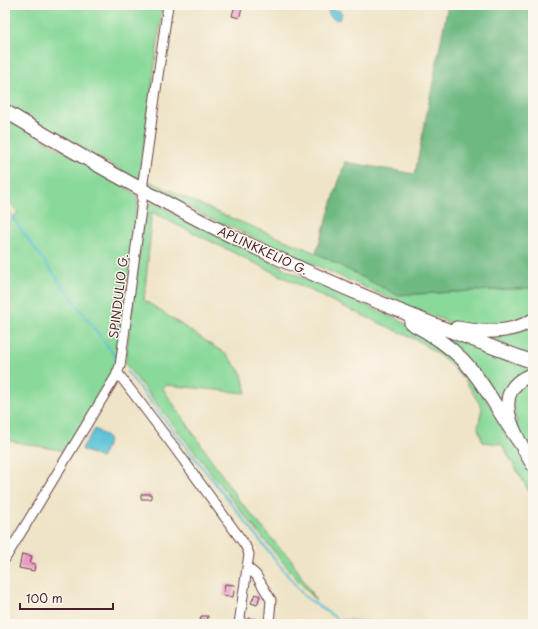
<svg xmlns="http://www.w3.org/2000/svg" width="538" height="629" viewBox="0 0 538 629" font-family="'Playpen Sans',sans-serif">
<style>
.green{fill:#89d99a;stroke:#6a7c62}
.forest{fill:#6eb982;stroke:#5c6c56}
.water{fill:#59c1d6;stroke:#527080}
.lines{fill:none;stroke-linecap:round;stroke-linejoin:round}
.stream{stroke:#59c1d6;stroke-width:2}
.building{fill:#e99ac6}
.minor-casing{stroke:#633d42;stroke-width:11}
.highway-casing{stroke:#633d42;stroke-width:15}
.minor{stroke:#fff;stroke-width:9}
.highway{stroke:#fff;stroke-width:13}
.labels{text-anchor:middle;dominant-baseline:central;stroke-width:3;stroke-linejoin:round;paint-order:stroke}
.street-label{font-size:12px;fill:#4a1f2b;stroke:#fbf7ec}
</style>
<rect width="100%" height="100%" fill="#fbf7ec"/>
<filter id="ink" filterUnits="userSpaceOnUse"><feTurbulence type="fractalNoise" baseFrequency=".025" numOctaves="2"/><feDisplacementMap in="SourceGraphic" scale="8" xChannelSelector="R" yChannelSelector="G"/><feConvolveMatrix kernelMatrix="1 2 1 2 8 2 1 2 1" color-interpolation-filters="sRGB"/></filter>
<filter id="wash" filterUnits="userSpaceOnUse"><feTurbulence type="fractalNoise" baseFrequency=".012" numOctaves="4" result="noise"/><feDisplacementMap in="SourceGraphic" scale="16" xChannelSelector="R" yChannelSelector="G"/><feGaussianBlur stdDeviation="0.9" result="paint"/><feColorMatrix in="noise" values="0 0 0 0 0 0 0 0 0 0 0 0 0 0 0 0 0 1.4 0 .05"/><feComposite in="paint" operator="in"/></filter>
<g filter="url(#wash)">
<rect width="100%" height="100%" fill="#efe4c7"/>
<!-- green -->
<path class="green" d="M 5,5 L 163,5 L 140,176 L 138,178 L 134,178 L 5,105 Z
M 5,117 L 129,189 L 134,193 L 138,200 L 117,364 L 68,449 L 65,451 L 5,440 L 5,228 L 18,212 L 5,197 Z
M 147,180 L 214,211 L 316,253 L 397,295 L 533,288 L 533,317 L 517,325 L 462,326 L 449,322 L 416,310 L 203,215 L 147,185 Z
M 154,203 L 297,275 L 395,318 L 424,334 L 458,359 L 516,443 L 533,473 L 533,498 L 502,445 L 501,444 L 483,442 L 478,428 L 482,408 L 465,380 L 447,361 L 419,341 L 342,306 L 151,212 L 150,238 L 144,300 L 227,355 L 242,374 L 246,393 L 166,385 L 164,387 L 163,389 L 239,500 L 278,546 L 291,559 L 316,601 C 249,525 189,443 125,364 L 146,205 Z
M 533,323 L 533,357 L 474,336 Z
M 435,332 L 533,367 L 502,411 Z
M 533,378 L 533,457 L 517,431 L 512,395 Z"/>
<!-- forest -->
<path class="forest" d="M 448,5 L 533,5 L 533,288 L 397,295 L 316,253 L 345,162 L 415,174 Z"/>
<!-- water -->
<path class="water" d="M 330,9 L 340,11 L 342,13 L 340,19 L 338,20 C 332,19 328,16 328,10 Z
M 95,429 L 106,436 L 109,441 L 102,457 L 101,458 L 83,450 L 82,448 Z"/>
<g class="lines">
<!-- stream -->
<path class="stream" d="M 5,208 L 117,359
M 127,372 L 304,596 L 339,620 L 402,624"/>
</g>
<g id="blocks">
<!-- building -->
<path class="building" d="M 235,5 L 243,5 L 239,18 L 232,16 Z
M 141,494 L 151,494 L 151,499 L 141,499 Z
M 22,554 L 32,556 L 30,563 L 35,564 L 34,571 L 19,568 Z
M 225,584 L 235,585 L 233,597 L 223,596 Z
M 255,594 L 260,596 L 257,605 L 251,603 Z
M 201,616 L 208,616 L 207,624 L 200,624 Z
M 248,618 L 260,620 L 259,624 L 247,624 Z"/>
</g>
</g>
<g filter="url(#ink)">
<use href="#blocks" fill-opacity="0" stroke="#633d42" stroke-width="1"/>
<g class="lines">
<!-- minor casing -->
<g class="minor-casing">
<path id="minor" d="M 117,372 L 174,447 L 245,545 L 249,554 L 239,624
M 5,559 L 116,376 L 120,366 L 142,202 L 143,182 L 168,5
M 248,568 L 256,575 L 271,600 L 269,624"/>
</g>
<!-- highway casing -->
<g class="highway-casing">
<path id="highway" d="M 5,111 C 70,150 135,187 203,222 C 310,276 420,321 533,362
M 411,323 C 430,333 447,344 462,359 C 485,383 500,415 520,443
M 457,328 C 483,333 510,334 533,320
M 533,374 C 486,391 516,436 533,465"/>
</g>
<!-- minor -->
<use href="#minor" class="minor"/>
<!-- highway -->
<use href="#highway" class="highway"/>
</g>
</g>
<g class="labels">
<!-- street labels -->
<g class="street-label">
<text transform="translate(263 250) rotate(25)">APLINKKELIO G.</text>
<text transform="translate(118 296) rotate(-83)">SPINDULIO G.</text>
</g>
</g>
<!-- margin -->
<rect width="538" height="629" fill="none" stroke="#fbf7ec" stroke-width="20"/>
<!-- scale -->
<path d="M20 603v6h93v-6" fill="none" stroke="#4a1f2b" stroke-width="2"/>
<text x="26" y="603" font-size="12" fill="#4a1f2b" stroke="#fbf7ec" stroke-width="3" paint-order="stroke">100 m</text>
</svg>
